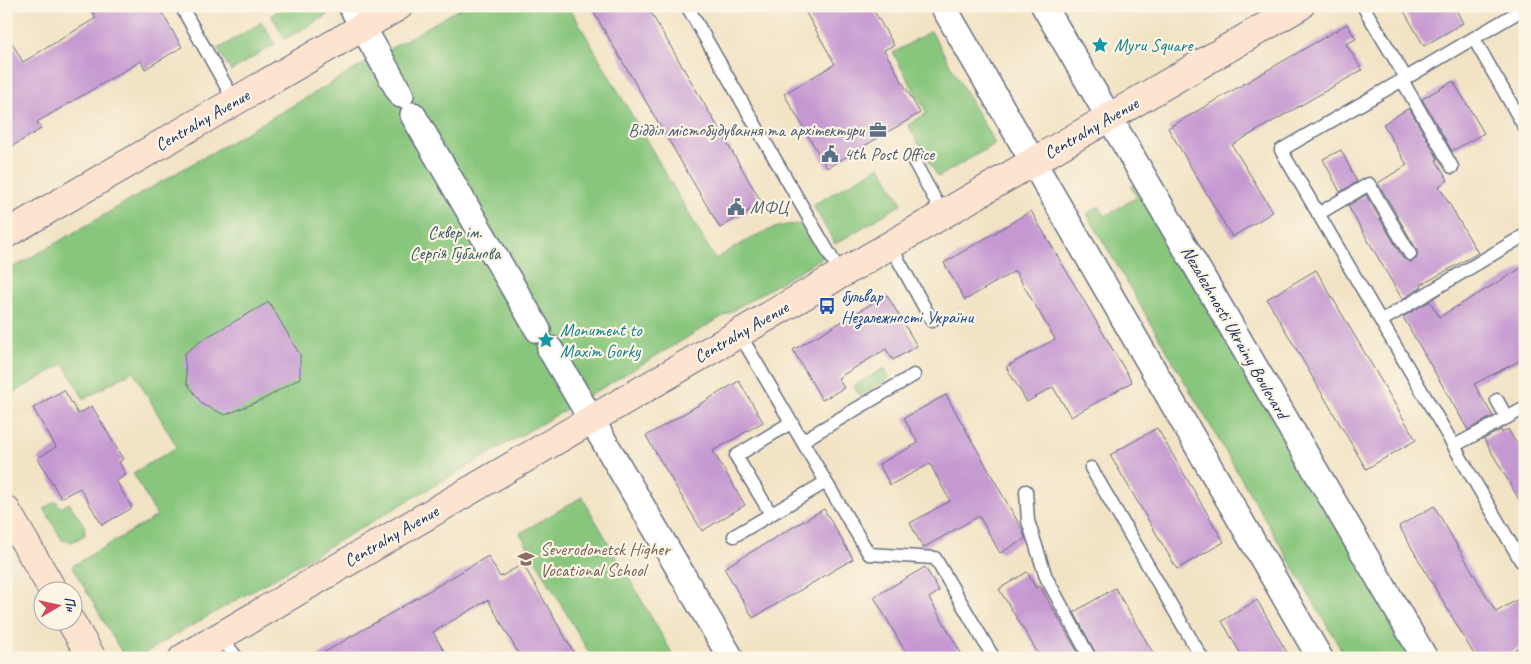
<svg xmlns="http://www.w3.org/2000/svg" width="1531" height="664" viewBox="0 0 1531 664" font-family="Caveat,sans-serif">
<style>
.green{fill:#88c67d;stroke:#527a6e}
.building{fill:#c598d1}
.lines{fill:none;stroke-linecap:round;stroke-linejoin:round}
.lane-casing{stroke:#666e82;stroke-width:15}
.street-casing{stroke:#666e82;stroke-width:28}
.secondary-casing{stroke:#666e82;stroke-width:30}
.lane{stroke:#fff;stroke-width:12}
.street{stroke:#fff;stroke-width:25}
.secondary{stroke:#fde4d1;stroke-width:28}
.labels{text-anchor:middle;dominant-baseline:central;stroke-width:4.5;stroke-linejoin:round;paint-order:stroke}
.culture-label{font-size:18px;fill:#0d838f;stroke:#fcf5e5;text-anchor:start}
.street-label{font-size:18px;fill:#1b2f5e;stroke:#fcf5e5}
.service-label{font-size:18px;fill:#4e5e75;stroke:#fcf5e5;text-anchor:start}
.park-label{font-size:18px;fill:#3c5c67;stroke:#fcf5e5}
.transit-label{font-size:18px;fill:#164399;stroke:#fcf5e5;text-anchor:start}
.education-label{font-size:18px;fill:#785e54;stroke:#fcf5e5;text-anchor:start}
</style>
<rect width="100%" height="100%" fill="#fcf5e5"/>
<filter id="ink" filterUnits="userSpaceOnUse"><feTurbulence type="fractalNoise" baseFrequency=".02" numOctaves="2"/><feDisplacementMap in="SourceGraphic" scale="10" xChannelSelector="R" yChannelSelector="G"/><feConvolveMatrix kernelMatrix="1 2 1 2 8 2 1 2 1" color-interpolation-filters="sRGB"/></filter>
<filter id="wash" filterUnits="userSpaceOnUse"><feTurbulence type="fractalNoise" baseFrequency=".0096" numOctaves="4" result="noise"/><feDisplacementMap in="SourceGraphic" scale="20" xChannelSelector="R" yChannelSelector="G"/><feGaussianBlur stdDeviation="1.12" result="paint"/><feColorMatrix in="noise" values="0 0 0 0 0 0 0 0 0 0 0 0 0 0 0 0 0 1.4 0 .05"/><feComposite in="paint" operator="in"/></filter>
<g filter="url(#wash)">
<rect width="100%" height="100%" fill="#f2e3c5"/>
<!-- green -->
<path class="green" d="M 287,6 L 322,6 L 327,15 L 285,39 L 271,15 Z
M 464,6 L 572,6 L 570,8 L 715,259 C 742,244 774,220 806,225 L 828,254 L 558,414 L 136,658 L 125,658 L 72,566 L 157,516 L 133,473 L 177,447 L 133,371 L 84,399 L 64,364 L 6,397 L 6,272 Z
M 262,22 L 275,44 L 231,71 L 218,49 Z
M 931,31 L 995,144 L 938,177 L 908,125 L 927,113 L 893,53 Z
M 880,166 L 902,204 L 835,244 L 813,205 Z
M 1143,181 L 1420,658 L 1346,658 L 1087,214 L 1099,206 L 1105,216 L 1137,197 L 1131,187 Z
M 884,368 L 890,378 L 860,396 L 854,386 Z
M 582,497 L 672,653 L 664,658 L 592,658 L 520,533 Z
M 56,501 L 61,508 L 69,503 L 84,525 L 85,535 L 72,542 L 62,540 L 44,508 Z"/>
<g id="blocks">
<!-- building -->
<path class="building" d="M 89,6 L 158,6 L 182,47 L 145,69 L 141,61 L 37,122 L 41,129 L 6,150 L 6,33 L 23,62 L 96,18 Z
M 590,6 L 647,6 L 762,203 L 720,228 Z
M 802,6 L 871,6 L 894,45 L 884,50 L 920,113 L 827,168 L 784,94 L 835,64 Z
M 1401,6 L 1454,6 L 1463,23 L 1424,46 Z
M 1347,24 L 1356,39 L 1346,44 L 1362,70 L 1232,145 L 1273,212 L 1232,237 L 1168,128 Z
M 1453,81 L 1484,133 L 1452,151 L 1422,99 Z
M 1409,108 L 1438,159 L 1436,160 L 1448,180 L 1439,186 L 1478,253 L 1421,285 L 1422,287 L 1402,299 L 1348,206 L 1366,195 L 1403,258 L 1411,262 L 1417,258 L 1417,250 L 1378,183 L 1407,165 L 1383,124 Z
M 1341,150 L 1357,182 L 1340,192 L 1323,159 Z
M 1031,211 L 1132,382 L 1071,417 L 1053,387 L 1027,402 L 1006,367 L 1055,339 L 1015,271 L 965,300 L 944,263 Z
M 1525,266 L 1525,358 L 1474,384 L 1493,416 L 1468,430 L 1403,317 L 1430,301 L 1439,317 Z
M 1316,270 L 1416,440 L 1366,469 L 1267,299 Z
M 887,295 L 917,346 L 893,360 L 886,349 L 838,378 L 844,388 L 822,400 L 793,350 Z
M 269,302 L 300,355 L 300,378 L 264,399 L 225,415 L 203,405 L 187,383 L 184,354 L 205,338 Z
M 739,381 L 763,422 L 713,451 L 745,505 L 702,531 L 646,436 Z
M 64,390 L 78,414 L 92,406 L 123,459 L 119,462 L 126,475 L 116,481 L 132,508 L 102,525 L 80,488 L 61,498 L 38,458 L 56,447 L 33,408 Z
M 946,395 L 1023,531 L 1025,539 L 1000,553 L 979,516 L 923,548 L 910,523 L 950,501 L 930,464 L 890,485 L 879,464 L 918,443 L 904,418 Z
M 1157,428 L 1224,542 L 1177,569 L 1110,455 Z
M 1508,429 L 1525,458 L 1525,510 L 1484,439 L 1501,430 L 1502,433 Z
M 1434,506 L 1496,612 L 1525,595 L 1525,644 L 1501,658 L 1476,658 L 1399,526 Z
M 824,509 L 853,559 L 753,618 L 724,568 Z
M 488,556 L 500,577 L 523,564 L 577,658 L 521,658 L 488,600 L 433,632 L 448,658 L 315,658 Z
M 925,567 L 939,591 L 929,598 L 964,658 L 909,658 L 874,597 Z
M 1027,572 L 1036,588 L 1040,586 L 1081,658 L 1041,658 L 999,589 Z
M 1115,588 L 1156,658 L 1098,658 L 1074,612 Z
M 1257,600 L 1290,658 L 1243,658 L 1222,621 Z"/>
</g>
</g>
<g filter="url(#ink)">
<use href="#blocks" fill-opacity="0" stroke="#666e82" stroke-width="1"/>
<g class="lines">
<!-- lane casing -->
<g class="lane-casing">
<path id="lane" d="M 181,6 L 235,102
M 687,6 L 841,274
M 1363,6 L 1406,78 L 1525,8
M 1474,39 L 1525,128
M 1406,78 L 1281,150 L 1521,561 L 1525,559
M 1402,80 L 1452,167
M 911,156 L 943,214
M 1318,214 L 1369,184 L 1410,254
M 890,245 L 932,321
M 1381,321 L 1525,235
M 1497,400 L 1507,418
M 802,441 L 914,375
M 1454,446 L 1525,408
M 1091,468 L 1202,658
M 826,482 L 869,554 L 935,558 L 992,655 L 991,658
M 1026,491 L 1028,521 L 1046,577 L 1090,658
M 771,514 L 736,456 L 792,422
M 734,536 L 826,482 L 739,333
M 220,636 L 237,658"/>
</g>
<!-- street casing -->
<g class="street-casing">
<path id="street" d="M 351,6 L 401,95
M 943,6 L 1320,658
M 1044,6 L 1425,658
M 413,115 L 538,330
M 550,349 L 731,658"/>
</g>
<!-- secondary casing -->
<g class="secondary-casing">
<path id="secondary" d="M 6,234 L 399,6
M 6,510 L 54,592
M 71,622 L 92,658
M 183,658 L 1300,6"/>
</g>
<!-- lane -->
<use href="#lane" class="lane"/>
<!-- street -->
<use href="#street" class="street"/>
<!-- secondary -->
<use href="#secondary" class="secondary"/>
</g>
</g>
<!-- icons -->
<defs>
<g id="sight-bare" transform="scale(1.35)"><path d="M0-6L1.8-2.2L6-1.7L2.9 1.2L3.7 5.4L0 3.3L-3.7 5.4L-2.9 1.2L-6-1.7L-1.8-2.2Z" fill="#0f9aa8" stroke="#fcf5e5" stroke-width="2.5" paint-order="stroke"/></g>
<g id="office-bare" transform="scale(1.35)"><path d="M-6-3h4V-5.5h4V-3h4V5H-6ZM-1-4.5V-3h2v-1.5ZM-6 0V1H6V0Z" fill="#5c6f8a" stroke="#fcf5e5" stroke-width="2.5" paint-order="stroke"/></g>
<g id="civic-bare" transform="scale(1.35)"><path d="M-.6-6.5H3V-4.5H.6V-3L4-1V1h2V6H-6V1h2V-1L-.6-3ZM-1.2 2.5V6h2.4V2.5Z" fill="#5c6f8a" stroke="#fcf5e5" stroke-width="2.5" paint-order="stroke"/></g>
<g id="bus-bare" transform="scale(1.35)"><path d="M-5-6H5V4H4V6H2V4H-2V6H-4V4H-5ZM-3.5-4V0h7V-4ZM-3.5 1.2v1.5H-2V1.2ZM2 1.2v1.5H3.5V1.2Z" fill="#1a4fb4" stroke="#fcf5e5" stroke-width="2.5" paint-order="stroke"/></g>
<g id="university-bare" transform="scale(1.35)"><path d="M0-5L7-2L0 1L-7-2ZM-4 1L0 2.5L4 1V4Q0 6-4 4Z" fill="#8d6e63" stroke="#fcf5e5" stroke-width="2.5" paint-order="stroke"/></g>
</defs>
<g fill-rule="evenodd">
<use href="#sight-bare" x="1100" y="45"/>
<use href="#office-bare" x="878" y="130"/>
<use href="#civic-bare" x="830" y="154"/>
<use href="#civic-bare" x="736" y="207"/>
<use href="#bus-bare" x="827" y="306"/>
<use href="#sight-bare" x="546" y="340"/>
<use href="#university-bare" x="526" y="559"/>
</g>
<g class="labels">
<!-- culture labels -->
<g class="culture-label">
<text x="1114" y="45">Myru Square</text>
<text x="560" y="330">Monument to<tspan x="560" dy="21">Maxim Gorky</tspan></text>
</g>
<!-- street labels -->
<g class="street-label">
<text transform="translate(202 120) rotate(-30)">Centralny Avenue</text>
<text transform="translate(1091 128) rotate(-30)">Centralny Avenue</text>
<text transform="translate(741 332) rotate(-30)">Centralny Avenue</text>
<text transform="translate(1235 332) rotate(60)">Nezalezhnosti Ukrainy Boulevard</text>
<text transform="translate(391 536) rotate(-30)">Centralny Avenue</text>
</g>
<!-- service labels -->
<g class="service-label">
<text x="864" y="130" text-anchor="end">Відділ містобудування та архітектури</text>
<text x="844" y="154">4th Post Office</text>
<text x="750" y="207">МФЦ</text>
</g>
<!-- park labels -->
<g class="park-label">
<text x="455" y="232">Сквер ім.<tspan x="455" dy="21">Сергія Губанова</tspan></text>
</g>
<!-- transit labels -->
<g class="transit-label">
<text x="841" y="296">бульвар<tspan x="841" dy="21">Незалежності України</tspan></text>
</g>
<!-- education labels -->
<g class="education-label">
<text x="540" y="549">Severodonetsk Higher<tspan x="540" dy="21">Vocational School</tspan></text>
</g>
</g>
<!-- margin -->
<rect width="1531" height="664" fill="none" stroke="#fcf5e5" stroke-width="25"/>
<!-- north arrow -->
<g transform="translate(58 606) rotate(81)"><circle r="24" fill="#fcf5e5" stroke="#a2a6af"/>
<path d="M0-4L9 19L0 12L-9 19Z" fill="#d1495b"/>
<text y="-8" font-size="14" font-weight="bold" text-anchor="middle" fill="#1b2f5e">Пн</text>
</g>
</svg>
